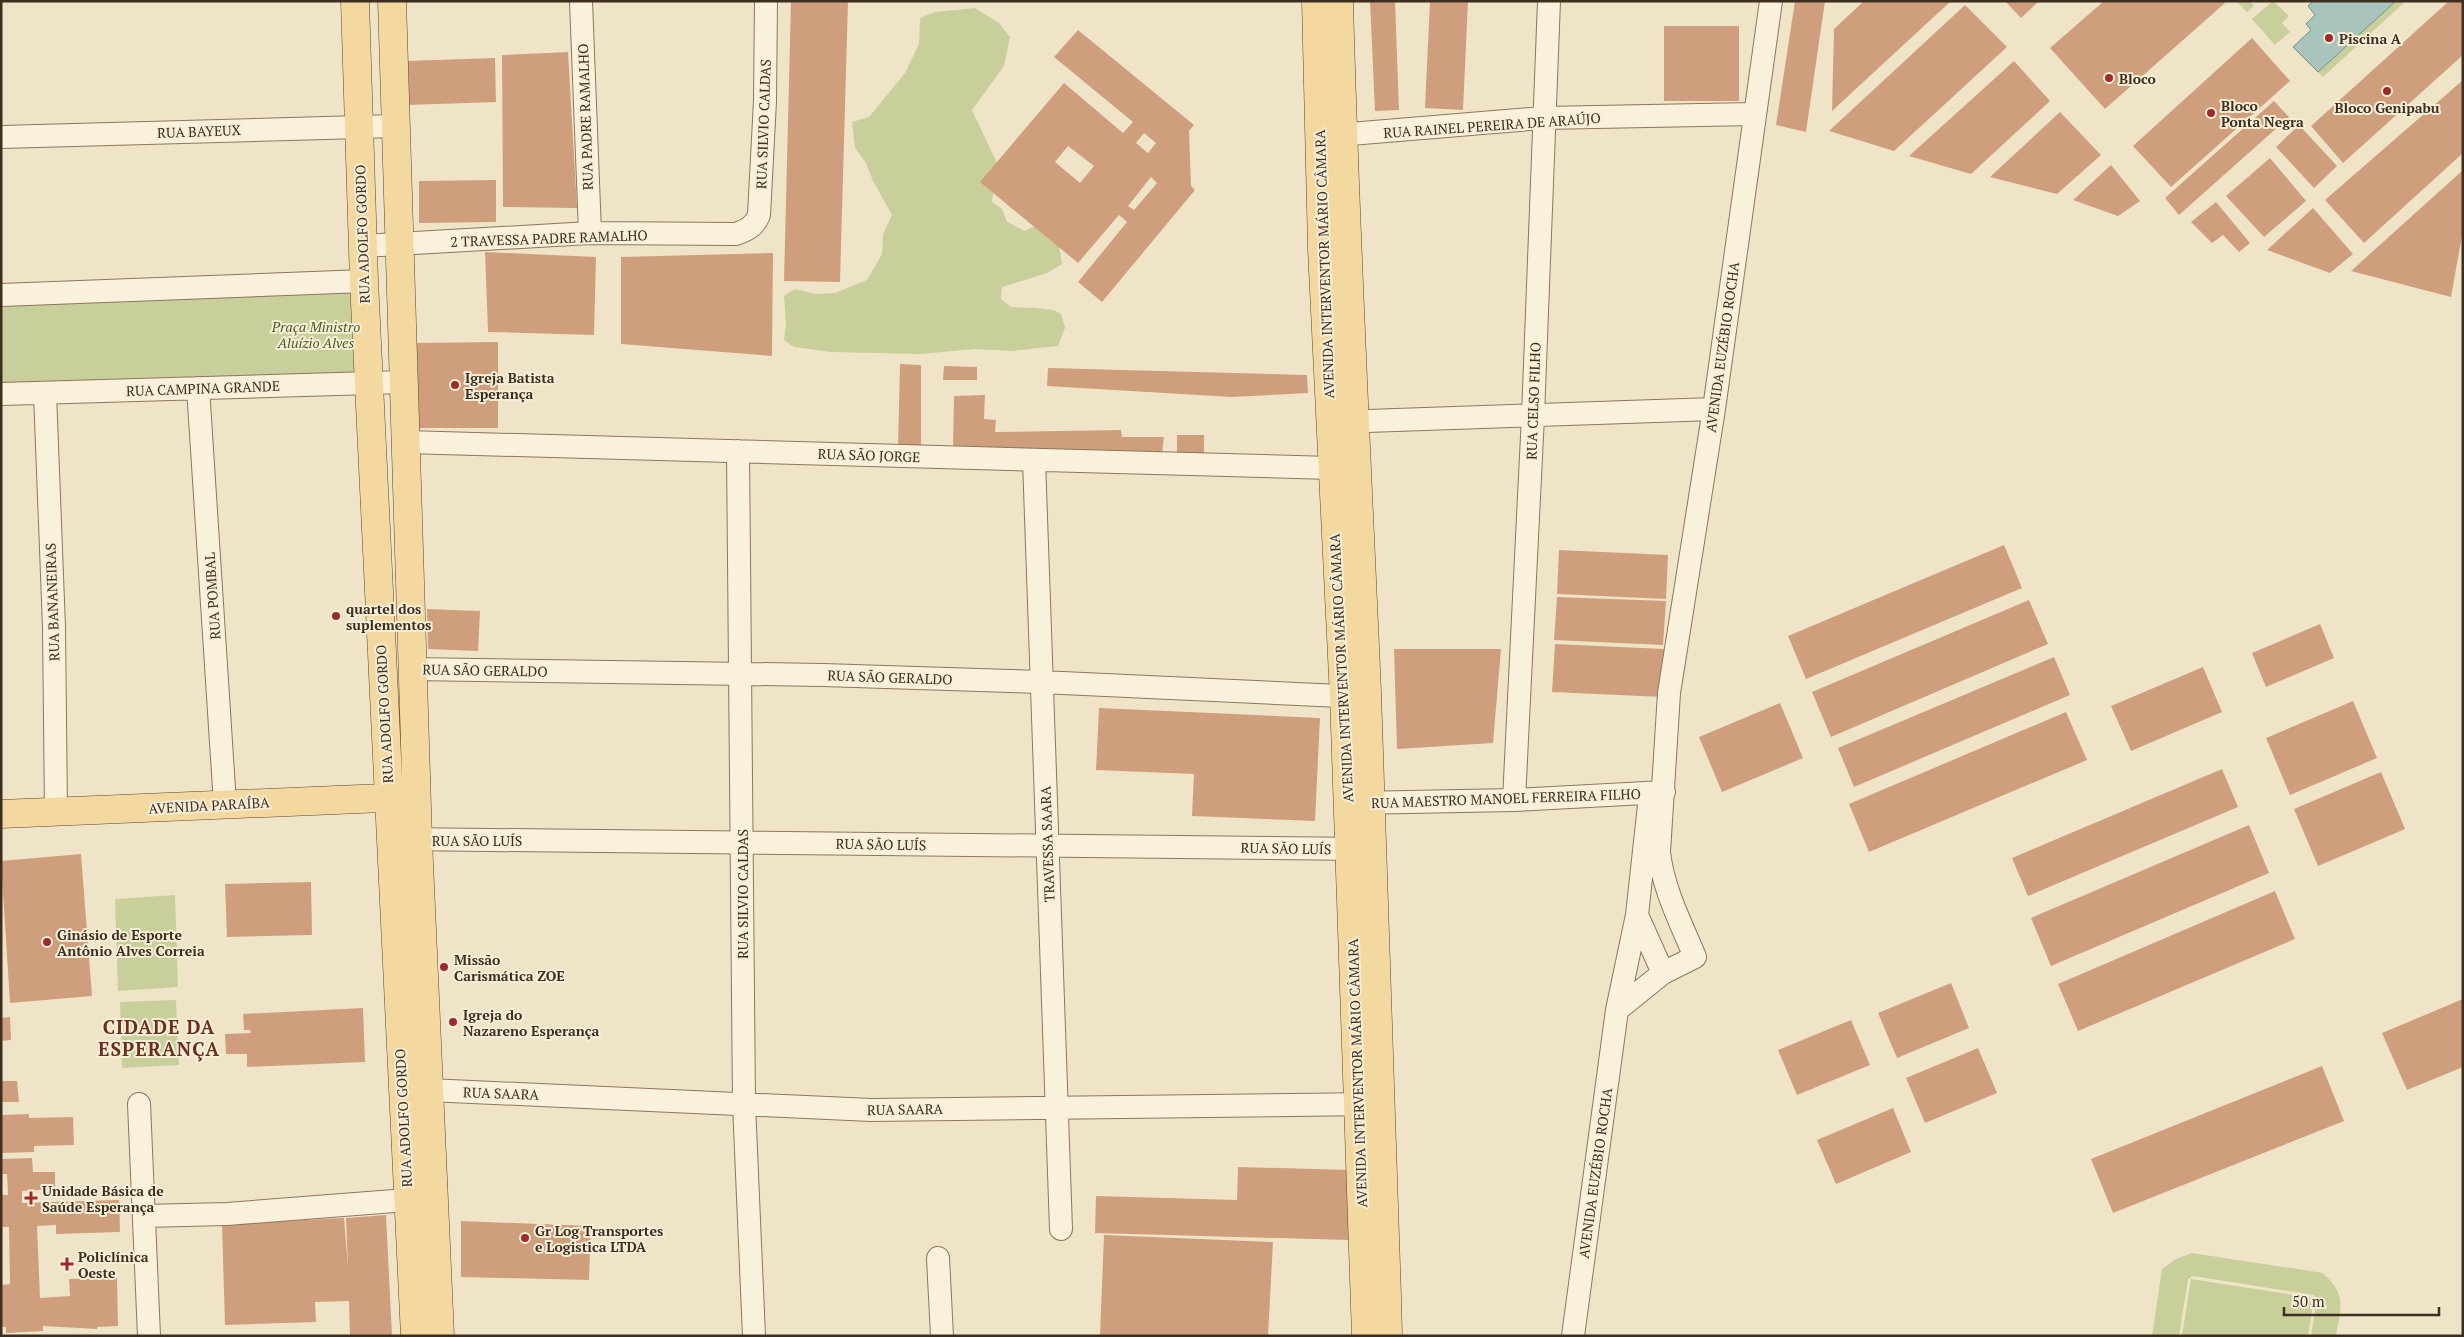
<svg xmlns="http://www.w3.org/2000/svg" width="2464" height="1337" viewBox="0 0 2464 1337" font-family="'PT Serif',serif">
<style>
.green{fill:#c9cf9b}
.water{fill:#a9c4bc;stroke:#6f938a}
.building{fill:#cf9f7d;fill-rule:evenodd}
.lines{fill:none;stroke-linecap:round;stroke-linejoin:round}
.minor-casing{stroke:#8d765c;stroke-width:24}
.major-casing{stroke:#5b4430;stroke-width:29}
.minor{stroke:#faf1dc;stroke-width:22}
.major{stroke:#f3d9a0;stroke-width:28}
.poi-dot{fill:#9e2a2b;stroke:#f7eed8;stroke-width:2}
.labels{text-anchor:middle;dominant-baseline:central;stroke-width:4;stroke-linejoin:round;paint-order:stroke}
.poi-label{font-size:14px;font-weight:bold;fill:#3d2e20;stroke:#f7eed8;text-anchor:start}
.street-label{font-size:14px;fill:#3d2e20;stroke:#f7eed8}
.park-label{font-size:14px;font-style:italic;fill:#4d5a26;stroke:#f7eed8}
.district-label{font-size:19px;font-weight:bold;letter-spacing:1px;fill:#6b2e1e;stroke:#f7eed8}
</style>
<rect width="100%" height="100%" fill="#f0e4c8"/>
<!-- green -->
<path class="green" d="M 2236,1 L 2250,1 L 2254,6 L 2247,12 Z
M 2273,1 L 2289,16 L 2282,23 L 2290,32 L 2275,45 L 2252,19 Z
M 2396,1 L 2406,1 L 2323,77 L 2318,72 Z
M 975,8 L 999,23 L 1010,37 L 1004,66 L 972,110 L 997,163 L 992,202 L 1002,209 L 1007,222 L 1025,231 L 1043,222 L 1058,239 L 1062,264 L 1047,273 L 1002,287 L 1001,299 L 1011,307 L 1036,308 L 1053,310 L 1061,314 L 1065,328 L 1058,346 L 1012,351 L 975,349 L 920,354 L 830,352 L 794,347 L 784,340 L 786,324 L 784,296 L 795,289 L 815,294 L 835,293 L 867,280 L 882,254 L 883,234 L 892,215 L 873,181 L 866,163 L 855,148 L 852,122 L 869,117 L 905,73 L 919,44 L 920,18 L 935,12 Z
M 357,291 L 359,374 L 1,385 L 1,302 Z
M 175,895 L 178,987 L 118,991 L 115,899 Z
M 176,1000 L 179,1065 L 122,1068 L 120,1002 Z
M 2192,1253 L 2323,1273 C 2347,1296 2341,1305 2336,1336 L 2311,1336 L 2317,1299 L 2314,1295 L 2193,1276 L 2188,1279 L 2179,1336 L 2152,1336 L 2162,1269 L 2176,1259 Z
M 2191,1279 L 2314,1298 L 2308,1336 L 2182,1336 Z"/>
<!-- water -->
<path class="water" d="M 2313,1 L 2396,1 L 2318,72 L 2293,47 L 2311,30 L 2306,24 L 2315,15 L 2308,6 Z"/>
<!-- building -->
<path class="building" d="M 791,1 L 848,1 L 840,282 L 784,281 Z
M 1370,1 L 1395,1 L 1399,110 L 1375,111 Z
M 1430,1 L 1468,1 L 1463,110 L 1425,108 Z
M 1795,1 L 1825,1 L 1806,132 L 1776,125 Z
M 1864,1 L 1951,1 L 1832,111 L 1834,29 Z
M 2005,1 L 2039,1 L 2021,18 Z
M 2104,1 L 2223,1 L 2225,3 L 2105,109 L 2050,48 Z
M 2449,1 L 2463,1 L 2463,55 L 2343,163 L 2311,126 Z
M 1965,5 L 2007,47 L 1894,151 L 1829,131 Z
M 1664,26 L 1739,26 L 1739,101 L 1664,101 Z
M 1078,30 L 1194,125 L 1189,131 L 1191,186 L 1195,190 L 1102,302 L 1078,282 L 1127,222 L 1119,215 L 1078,263 L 980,182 L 1064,83 L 1123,133 L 1133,122 L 1054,57 ZM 1144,133 L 1156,143 L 1148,153 L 1136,143 ZM 1068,146 L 1094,166 L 1080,183 L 1055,162 ZM 1151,177 L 1157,183 L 1134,210 L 1128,206 Z
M 2252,38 L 2290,81 L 2171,187 L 2133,146 Z
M 568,52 L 577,208 L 503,207 L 502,55 Z
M 495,58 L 496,102 L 407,105 L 406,61 Z
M 2014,61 L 2050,101 L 1971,174 L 1909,156 Z
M 2463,80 L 2463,153 L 2364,243 L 2325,200 Z
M 2274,101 L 2289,117 L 2179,215 L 2165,198 Z
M 2060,112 L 2101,155 L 2057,194 L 1990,177 Z
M 2299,125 L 2337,166 L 2314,188 L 2276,147 Z
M 2270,158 L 2306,201 L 2264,237 L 2226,196 Z
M 2111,165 L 2140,201 L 2118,216 L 2073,200 Z
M 2463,170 L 2463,230 L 2451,297 L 2351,271 Z
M 496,180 L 496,222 L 419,223 L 419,181 Z
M 2216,202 L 2250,243 L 2239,252 L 2223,235 L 2212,243 L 2191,222 Z
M 2313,208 L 2353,254 L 2330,273 L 2267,250 Z
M 485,252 L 596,257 L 594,335 L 488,332 Z
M 773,253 L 772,356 L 621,344 L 621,257 Z
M 498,342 L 498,428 L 413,428 L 413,343 Z
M 900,364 L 921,365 L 921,448 L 898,448 Z
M 944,366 L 977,367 L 977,380 L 943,380 Z
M 1048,368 L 1307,375 L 1308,393 L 1232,397 L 1047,386 Z
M 985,395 L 984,419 L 996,420 L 995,432 L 1121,430 L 1122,437 L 1164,437 L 1162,453 L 953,449 L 954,396 Z
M 1177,435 L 1204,435 L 1204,454 L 1177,454 Z
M 2004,545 L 2022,588 L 1806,679 L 1788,636 Z
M 1559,550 L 1668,555 L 1666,599 L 1557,594 Z
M 1557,597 L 1666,601 L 1663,645 L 1554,640 Z
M 2029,600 L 2048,644 L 1831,737 L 1812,692 Z
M 427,609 L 480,611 L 478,651 L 428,649 Z
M 2320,624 L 2334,658 L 2266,687 L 2252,653 Z
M 1555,644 L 1664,649 L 1662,697 L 1552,692 Z
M 1394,649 L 1501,649 L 1493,743 L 1397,749 Z
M 2054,657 L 2070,695 L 1854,787 L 1838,748 Z
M 2203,667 L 2222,712 L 2131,751 L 2111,706 Z
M 2353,701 L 2377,758 L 2290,795 L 2266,738 Z
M 1780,703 L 1803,758 L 1722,792 L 1699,737 Z
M 1099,708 L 1320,718 L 1315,821 L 1192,816 L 1194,774 L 1096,770 Z
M 2066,712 L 2087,760 L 1869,852 L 1849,804 Z
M 2222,769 L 2238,807 L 2028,896 L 2012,858 Z
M 2381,772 L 2405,829 L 2318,866 L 2294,809 Z
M 2249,825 L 2269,873 L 2051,966 L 2031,918 Z
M 81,854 L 92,996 L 10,1003 L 1,861 Z
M 311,882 L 312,935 L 227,937 L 225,884 Z
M 2275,891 L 2295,939 L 2078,1031 L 2058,984 Z
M 1951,983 L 1969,1028 L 1897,1058 L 1878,1013 Z
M 2463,999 L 2463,1067 L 2407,1090 L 2382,1033 Z
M 363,1008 L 365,1062 L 247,1067 L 247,1054 L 226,1054 L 225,1034 L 251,1033 L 250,1030 L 244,1030 L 243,1014 Z
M 10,1017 L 11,1040 L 1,1041 L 1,1018 Z
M 1851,1020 L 1870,1065 L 1797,1095 L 1778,1050 Z
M 1978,1048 L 1997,1093 L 1925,1123 L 1906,1078 Z
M 2322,1066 L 2344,1121 L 2113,1213 L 2091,1159 Z
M 1,1081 L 17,1081 L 19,1102 L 1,1102 Z
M 1893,1108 L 1911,1152 L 1836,1184 L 1817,1140 Z
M 29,1114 L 29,1118 L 73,1117 L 74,1145 L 34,1146 L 34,1152 L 2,1153 L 1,1115 Z
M 32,1158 L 33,1172 L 55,1172 L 55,1189 L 22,1191 L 22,1203 L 119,1200 L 120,1232 L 56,1234 L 56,1225 L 37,1226 L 40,1298 L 70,1296 L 69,1279 L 117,1278 L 118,1326 L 97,1327 L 97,1329 L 43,1326 L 43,1331 L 6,1333 L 6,1327 L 1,1327 L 1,1285 L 10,1284 L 9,1227 L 1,1227 L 1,1195 L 8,1195 L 7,1174 L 1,1174 L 1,1159 Z
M 1238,1167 L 1351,1170 L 1349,1240 L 1095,1233 L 1096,1196 L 1237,1200 Z
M 386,1215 L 392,1336 L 350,1336 L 349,1301 L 315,1302 L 316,1322 L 225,1325 L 222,1224 L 344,1218 L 348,1268 L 346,1218 Z
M 461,1221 L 591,1226 L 589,1280 L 461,1277 Z
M 1104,1235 L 1273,1242 L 1268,1336 L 1100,1336 Z"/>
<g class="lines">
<!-- minor casing -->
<g class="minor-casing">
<path id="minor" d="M 581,1 L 590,233
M 1326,136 L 1543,118 L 1754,114
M 1,137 L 396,126
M 363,246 L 590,233 L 736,234 C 747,230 755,226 759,215 L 765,101 L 766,1
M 1,295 L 364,281
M 198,388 L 225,804
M 45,393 L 54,627 L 56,811
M 1,394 L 404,382
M 1338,422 L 1714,409
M 406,442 L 1331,468
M 738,451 L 744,1104 L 754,1336
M 1034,460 L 1061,1229
M 413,669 L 823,675 L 1041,682 L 1361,697
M 1514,800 L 1533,416 L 1549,1
M 1356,803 L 1514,800 L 1664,792
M 401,839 L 1366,849
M 1637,915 L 1663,973
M 1617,1010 L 1663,973 L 1695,957 C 1681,923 1663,889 1659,852 L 1669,693 L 1714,409 L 1771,1
M 428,1090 L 871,1110 L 1374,1104
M 139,1104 L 149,1336
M 144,1216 L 227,1214 L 407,1200
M 938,1258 L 942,1336
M 1573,1336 L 1617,1010 L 1637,915 L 1649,805"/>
</g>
<!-- major casing -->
<g class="major-casing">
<path id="major" d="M 355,1 L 364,281 L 415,1336
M 392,1 L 418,840 L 440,1336
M 1316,1 L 1322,249 L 1344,697 L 1366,1336
M 1339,1 C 1345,232 1357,462 1367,692 C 1376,906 1383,1121 1388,1336
M 1,814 L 407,797"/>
</g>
<!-- minor -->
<use href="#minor" class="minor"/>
<!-- major -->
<use href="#major" class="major"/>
</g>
<!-- markers -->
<g class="poi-dot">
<circle cx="2329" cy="38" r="5"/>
<circle cx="2109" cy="78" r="5"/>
<circle cx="2387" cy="91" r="5"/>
<circle cx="2211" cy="113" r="5"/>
<circle cx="455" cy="385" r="5"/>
<circle cx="336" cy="616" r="5"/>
<circle cx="47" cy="942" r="5"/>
<circle cx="444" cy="967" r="5"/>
<circle cx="453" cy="1022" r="5"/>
<path d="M28.5 1190.5h5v5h5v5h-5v5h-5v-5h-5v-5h5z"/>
<circle cx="525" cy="1238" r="5"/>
<path d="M64.5 1256.5h5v5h5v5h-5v5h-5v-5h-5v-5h5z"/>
</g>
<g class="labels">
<!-- poi labels -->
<g class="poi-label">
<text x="2339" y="38">Piscina A</text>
<text x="2119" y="78">Bloco</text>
<text x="2221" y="105">Bloco<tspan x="2221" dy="16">Ponta Negra</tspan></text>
<text x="2387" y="107" text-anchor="middle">Bloco Genipabu</text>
<text x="465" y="377">Igreja Batista<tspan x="465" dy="16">Esperança</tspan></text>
<text x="346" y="608">quartel dos<tspan x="346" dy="16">suplementos</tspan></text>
<text x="57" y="934">Ginásio de Esporte<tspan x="57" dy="16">Antônio Alves Correia</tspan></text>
<text x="454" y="959">Missão<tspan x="454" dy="16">Carismática ZOE</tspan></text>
<text x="463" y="1014">Igreja do<tspan x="463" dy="16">Nazareno Esperança</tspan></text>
<text x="42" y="1190">Unidade Básica de<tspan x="42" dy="16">Saúde Esperança</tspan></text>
<text x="535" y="1230">Gr Log Transportes<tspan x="535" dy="16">e Logistica LTDA</tspan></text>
<text x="78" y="1256">Policlínica<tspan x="78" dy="16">Oeste</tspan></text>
</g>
<!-- street labels -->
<g class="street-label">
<text transform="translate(585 117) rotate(-92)">RUA PADRE RAMALHO</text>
<text transform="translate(763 124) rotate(-88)">RUA SILVIO CALDAS</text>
<text transform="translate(1492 125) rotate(-4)">RUA RAINEL PEREIRA DE ARAÚJO</text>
<text transform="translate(199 131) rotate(-2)">RUA BAYEUX</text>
<text transform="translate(362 234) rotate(-92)">RUA ADOLFO GORDO</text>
<text transform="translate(549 238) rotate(-2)">2 TRAVESSA PADRE RAMALHO</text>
<text transform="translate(1324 264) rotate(-92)">AVENIDA INTERVENTOR MÁRIO CÂMARA</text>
<text transform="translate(1722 347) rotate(-82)">AVENIDA EUZÉBIO ROCHA</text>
<text transform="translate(203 388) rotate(-2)">RUA CAMPINA GRANDE</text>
<text transform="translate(1533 401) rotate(-88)">RUA CELSO FILHO</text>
<text transform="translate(869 455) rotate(2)">RUA SÃO JORGE</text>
<text transform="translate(212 596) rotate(-94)">RUA POMBAL</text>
<text transform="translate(52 602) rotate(-92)">RUA BANANEIRAS</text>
<text transform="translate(1341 668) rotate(-93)">AVENIDA INTERVENTOR MÁRIO CÂMARA</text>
<text transform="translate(485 670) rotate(1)">RUA SÃO GERALDO</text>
<text transform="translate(890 677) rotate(2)">RUA SÃO GERALDO</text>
<text transform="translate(384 714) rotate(-93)">RUA ADOLFO GORDO</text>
<text transform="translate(1506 798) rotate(-2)">RUA MAESTRO MANOEL FERREIRA FILHO</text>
<text transform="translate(209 805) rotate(-3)">AVENIDA PARAÍBA</text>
<text x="477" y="840">RUA SÃO LUÍS</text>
<text transform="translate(881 844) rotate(1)">RUA SÃO LUÍS</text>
<text transform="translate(1047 844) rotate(-92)">TRAVESSA SAARA</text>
<text transform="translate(1286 848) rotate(1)">RUA SÃO LUÍS</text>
<text transform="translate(742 894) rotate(-90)">RUA SILVIO CALDAS</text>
<text transform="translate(1357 1073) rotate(-92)">AVENIDA INTERVENTOR MÁRIO CÂMARA</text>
<text transform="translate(501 1093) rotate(2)">RUA SAARA</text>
<text transform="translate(905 1109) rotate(-1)">RUA SAARA</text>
<text transform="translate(403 1118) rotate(-93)">RUA ADOLFO GORDO</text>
<text transform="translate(1595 1173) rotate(-82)">AVENIDA EUZÉBIO ROCHA</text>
</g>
<!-- park labels -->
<g class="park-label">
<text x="316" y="326">Praça Ministro<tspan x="316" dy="16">Aluízio Alves</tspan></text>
</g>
<!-- district labels -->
<g class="district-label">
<text x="159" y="1026">CIDADE DA<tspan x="159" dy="22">ESPERANÇA</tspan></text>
</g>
</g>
<!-- border -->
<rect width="2464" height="1337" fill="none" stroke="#3d2e20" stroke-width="5"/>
<!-- scale -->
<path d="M2284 1307v8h155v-8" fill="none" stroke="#3d2e20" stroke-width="2.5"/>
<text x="2292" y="1307" font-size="15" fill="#3d2e20" stroke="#f7eed8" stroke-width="4" paint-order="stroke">50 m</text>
</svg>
